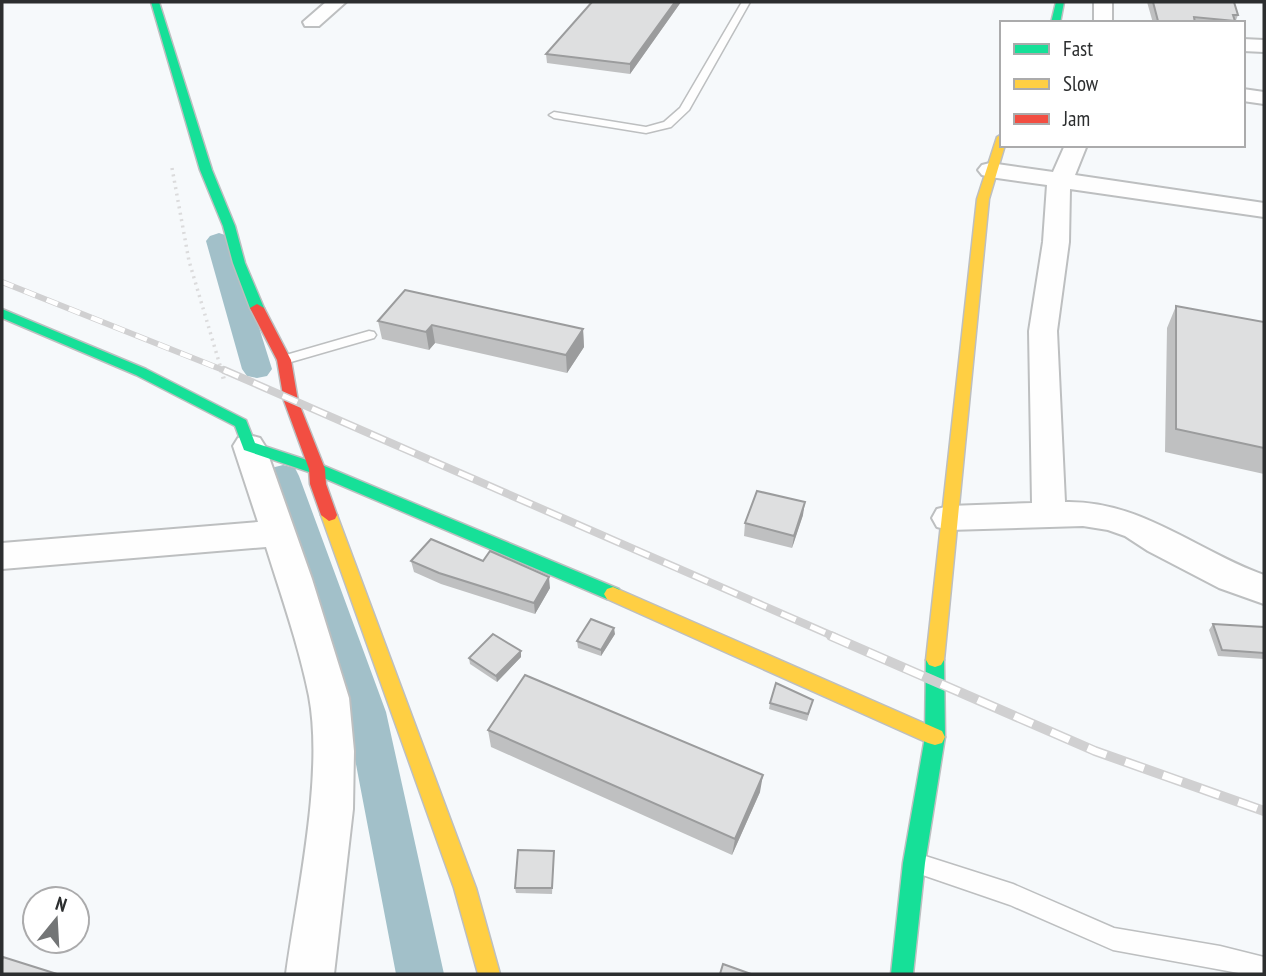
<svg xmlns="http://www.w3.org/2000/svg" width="1266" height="976" viewBox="0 0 1266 976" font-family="'PT Sans Narrow',sans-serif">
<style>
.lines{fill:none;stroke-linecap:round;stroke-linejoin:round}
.canal{fill:#a2c0c9;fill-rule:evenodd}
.lane-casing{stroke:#bdbfc0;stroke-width:3}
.street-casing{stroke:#bdbfc0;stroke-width:4}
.fast-casing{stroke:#bdbfc0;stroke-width:3}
.slow-casing{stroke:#bdbfc0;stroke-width:3}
.jam-casing{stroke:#bdbfc0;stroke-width:3}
.path-far1{stroke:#dbdbdc;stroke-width:3.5;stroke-dasharray:2 4.5;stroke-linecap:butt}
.path{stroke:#dbdbdc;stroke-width:4.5;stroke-dasharray:2 5;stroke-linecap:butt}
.lane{fill:#fefefe;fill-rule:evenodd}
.street{fill:#fefefe;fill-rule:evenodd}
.fast{fill:#16e098;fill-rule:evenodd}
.slow{fill:#ffcf43;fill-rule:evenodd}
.jam{fill:#f24e42;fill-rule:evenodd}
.rail-far2-casing{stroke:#d0d0d1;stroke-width:6}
.rail-far1-casing{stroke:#d0d0d1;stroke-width:8}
.rail-casing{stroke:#d0d0d1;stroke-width:10}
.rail-far2{stroke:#fff;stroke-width:4.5;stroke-dasharray:12;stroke-linecap:butt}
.rail-far1{stroke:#fff;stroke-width:5;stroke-dasharray:16;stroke-linecap:butt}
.rail{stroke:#fff;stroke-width:7;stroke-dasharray:20;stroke-linecap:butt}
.wall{fill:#bfc0c1}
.shaded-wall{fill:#9b9c9d}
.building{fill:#dedfe0;stroke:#9b9c9d;stroke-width:2}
</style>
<rect width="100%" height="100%" fill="#f6f9fb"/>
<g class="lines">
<!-- canal -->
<path class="canal" d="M 219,233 L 228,236 L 232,241 L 272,369 L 267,376 L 257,378 L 247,376 L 242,369 L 206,241 L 210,236 Z
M 283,465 L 295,468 L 299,476 L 386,712 L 444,974 L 396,974 L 346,712 L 267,476 L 271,468 Z"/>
<!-- lane casing -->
<g class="lane-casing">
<path id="lane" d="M 742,2 L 750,2 L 689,110 L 671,127 L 646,133 L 554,118 L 549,115 L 554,112 L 646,127 L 664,122 L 680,108 Z
M 369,331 L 374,332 L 376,335 L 374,338 L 284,364 L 277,360 L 279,357 Z
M 919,854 L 1013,884 L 1114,928 L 1220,946 L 1264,957 L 1264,974 L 1244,974 L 1113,950 L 1010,905 L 911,871 L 908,864 L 911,857 Z"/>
</g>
<!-- street casing -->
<g class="street-casing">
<path id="street" d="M 326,2 L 346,2 L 319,26 L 305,26 L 303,22 Z
M 1094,2 L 1112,2 L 1112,23 L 1094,23 Z
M 1243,39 L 1264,40 L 1264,52 L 1243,51 Z
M 1243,89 L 1264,92 L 1264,104 L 1243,101 Z
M 1065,145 L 1087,145 L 1075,175 L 1264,203 L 1264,217 L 1070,189 L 1069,242 L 1057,331 L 1065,502 C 1140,500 1197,551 1264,575 L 1264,604 L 1219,588 L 1148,551 L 1125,536 L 1108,530 L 1083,526 L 949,530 L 937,527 L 932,518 L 937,509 L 949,506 L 1032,503 L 1029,331 L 1043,242 L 1047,185 L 990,177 L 982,175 L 978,170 L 982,165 L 990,163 L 1053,172 Z
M 249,435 L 260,438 L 265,446 L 312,579 L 349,698 L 354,751 L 353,809 L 334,974 L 286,974 C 297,894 324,775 309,696 C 299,646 281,595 266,547 L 2,569 L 2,543 L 258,522 L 233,446 L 238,438 Z"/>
</g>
<!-- fast casing -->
<g class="fast-casing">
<path id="fast" d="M 151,2 L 159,2 L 212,170 L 235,226 L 245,263 L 264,308 L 262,311 L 252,311 L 250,308 L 233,263 L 223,226 L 200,170 Z
M 1056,2 L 1064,2 L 1060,23 L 1051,23 Z
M 2,309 L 146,369 L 246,420 L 255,443 L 322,465 L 619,589 L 622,594 L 619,599 L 607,599 L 312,473 L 244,450 L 235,426 L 136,375 L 2,318 Z
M 935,653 L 941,655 L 944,660 L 945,737 L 925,863 L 913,974 L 891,974 L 903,863 L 925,737 L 926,660 L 929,655 Z"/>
</g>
<!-- slow casing -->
<g class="slow-casing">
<path id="slow" d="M 1002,134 L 1002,145 L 1005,145 L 989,199 L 944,660 L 941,665 L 935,667 L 929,665 L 926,660 L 977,199 L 997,137 Z
M 329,509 L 337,515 L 476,888 L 500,974 L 478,974 L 454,888 L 321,515 Z
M 613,587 L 942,731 L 945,737 L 942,743 L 935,745 L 928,743 L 607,599 L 604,594 L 607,589 Z"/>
</g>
<!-- jam casing -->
<g class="jam-casing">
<path id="jam" d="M 257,304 L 264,308 L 291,360 L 298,401 L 325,469 L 326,484 L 337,515 L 335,519 L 329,521 L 321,515 L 310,484 L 309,469 L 284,401 L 277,360 L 250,308 Z"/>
</g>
<!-- path-far1 -->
<path class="path-far1" d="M 172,168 L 189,261 L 222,372"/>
<!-- path -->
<path class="path" d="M 221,370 L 225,383"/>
<!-- lane -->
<use href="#lane" class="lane"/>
<!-- street -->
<use href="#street" class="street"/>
<!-- fast -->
<use href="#fast" class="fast"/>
<!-- slow -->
<use href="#slow" class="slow"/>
<!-- jam -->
<use href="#jam" class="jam"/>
<!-- rail-far2 casing -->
<g class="rail-far2-casing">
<path id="rail-far2" d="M 2,282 L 228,372"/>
</g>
<!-- rail-far1 casing -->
<g class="rail-far1-casing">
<path id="rail-far1" d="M 224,370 L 835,637"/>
</g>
<!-- rail casing -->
<g class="rail-casing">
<path id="rail" d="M 831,636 L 1095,751 L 1264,811"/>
</g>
<!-- rail-far2 -->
<use href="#rail-far2" class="rail-far2"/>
<!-- rail-far1 -->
<use href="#rail-far1" class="rail-far1"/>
<!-- rail -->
<use href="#rail" class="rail"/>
</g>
<!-- wall -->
<path class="wall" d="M 592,2 L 681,2 L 630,74 L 547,63 L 546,54 Z
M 1147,2 L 1234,2 L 1238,15 L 1235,23 L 1153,23 Z
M 1176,306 L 1264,322 L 1264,474 L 1165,452 L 1167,328 Z
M 378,321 L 583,329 L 584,347 L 567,373 L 435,343 L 429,350 L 382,339 Z
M 803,515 L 792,548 L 744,536 L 745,523 Z
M 411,561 L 550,588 L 535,614 L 441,584 L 414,572 Z
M 1213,624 L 1264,627 L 1264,659 L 1218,656 L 1209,630 Z
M 615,634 L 601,656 L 578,648 L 577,641 Z
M 521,657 L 497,682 L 470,664 L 469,658 Z
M 813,700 L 807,721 L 769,709 L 770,703 Z
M 488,730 L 760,792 L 732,855 L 491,747 Z
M 554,856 L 552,894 L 516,893 L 515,888 Z"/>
<!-- shaded-wall -->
<path class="shaded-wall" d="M 675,2 L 681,2 L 630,74 L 630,64 Z
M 432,325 L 435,343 L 429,350 L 426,332 Z
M 583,329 L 584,347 L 567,373 L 566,355 Z
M 805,502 L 803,515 L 792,548 L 794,536 Z
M 549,577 L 550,588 L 535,614 L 534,603 Z
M 614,628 L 615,634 L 601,656 L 601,650 Z
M 521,651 L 521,657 L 497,682 L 496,676 Z
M 763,775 L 760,792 L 732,855 L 735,839 Z"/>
<!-- building -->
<path class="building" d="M 592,2 L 675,2 L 630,64 L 546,54 Z
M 1153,2 L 1234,2 L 1238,15 L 1233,15 L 1235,21 L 1194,17 L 1195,23 L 1158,21 Z
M 405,290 L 583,329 L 566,355 L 432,325 L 426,332 L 378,321 Z
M 1176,306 L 1264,322 L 1264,448 L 1176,429 Z
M 757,491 L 805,502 L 794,536 L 745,523 Z
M 431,539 L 483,561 L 490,551 L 549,577 L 534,603 L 439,573 L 411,561 Z
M 591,619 L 614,628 L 601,650 L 577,641 Z
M 1213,624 L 1264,627 L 1264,653 L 1222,650 Z
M 493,634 L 521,651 L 496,676 L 469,658 Z
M 525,675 L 763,775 L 735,839 L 488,730 Z
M 776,683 L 813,700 L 808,714 L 770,703 Z
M 518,850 L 554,851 L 552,888 L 515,888 Z
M 3,957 L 57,974 L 2,974 L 2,960 Z
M 723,964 L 751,974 L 720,974 Z"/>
<!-- border -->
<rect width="1266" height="976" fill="none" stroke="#2c2e2f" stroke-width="7"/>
<!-- legend -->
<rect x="1000" y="21" width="245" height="126" fill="#ffffff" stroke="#ababac" stroke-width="2"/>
<rect x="1014" y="44" width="35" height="10" fill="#16e098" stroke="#ababac" stroke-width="2"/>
<text x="1063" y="56" font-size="21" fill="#2c2e2f">Fast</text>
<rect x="1014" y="79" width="35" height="10" fill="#ffcf43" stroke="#ababac" stroke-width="2"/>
<text x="1063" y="91" font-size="21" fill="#2c2e2f">Slow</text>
<rect x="1014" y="114" width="35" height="10" fill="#f24e42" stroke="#ababac" stroke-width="2"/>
<text x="1063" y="126" font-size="21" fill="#2c2e2f">Jam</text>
<!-- north arrow -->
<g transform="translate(56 920) rotate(18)"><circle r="33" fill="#ffffff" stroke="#ababac" stroke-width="2"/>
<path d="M0-5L12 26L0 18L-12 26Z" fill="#737576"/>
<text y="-10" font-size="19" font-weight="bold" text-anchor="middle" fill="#2c2e2f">N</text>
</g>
</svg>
